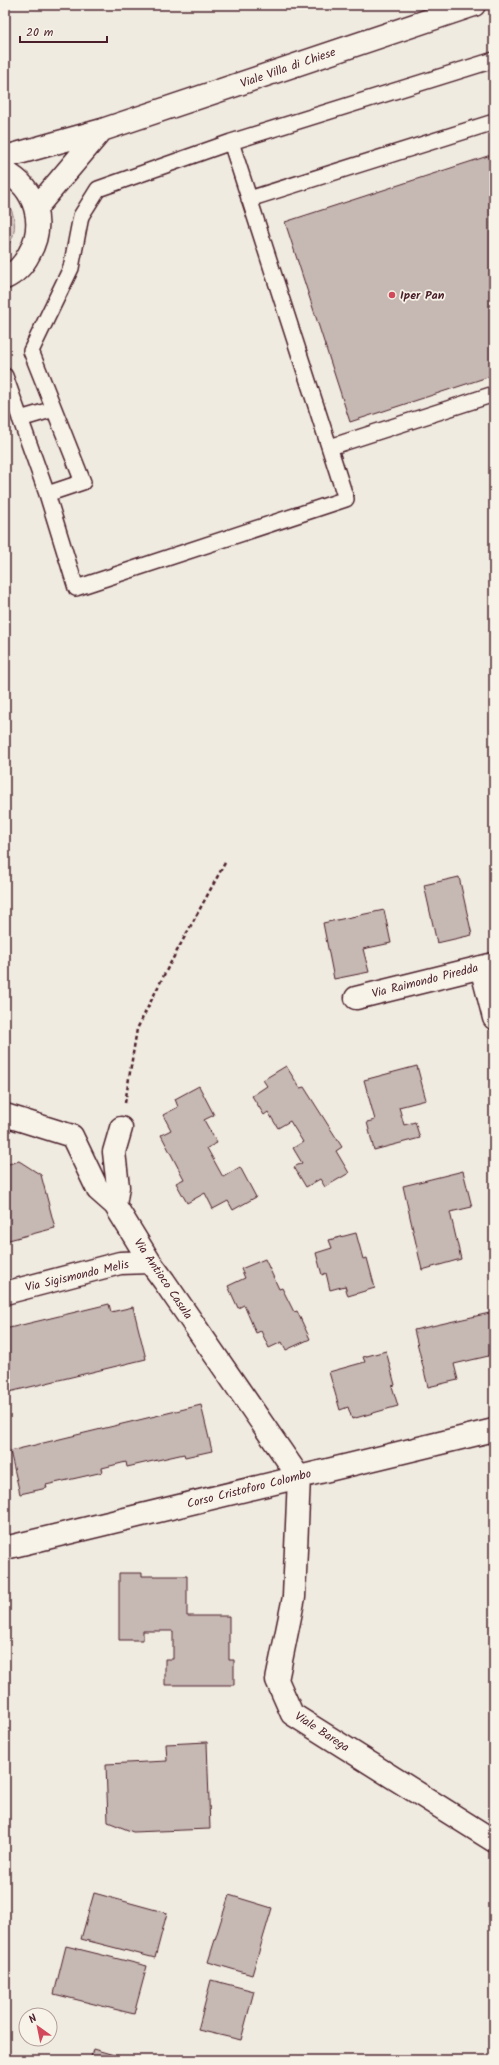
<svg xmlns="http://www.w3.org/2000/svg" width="499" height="2065" viewBox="0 0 499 2065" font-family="Kalam,sans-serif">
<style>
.green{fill:#d8cdc6;stroke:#917678}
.building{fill:#c6b8b3;stroke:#4a1f2b}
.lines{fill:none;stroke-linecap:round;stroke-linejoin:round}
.service-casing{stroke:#4a1f2b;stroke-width:18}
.minor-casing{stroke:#4a1f2b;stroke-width:25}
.tertiary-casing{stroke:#4a1f2b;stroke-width:25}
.primary-casing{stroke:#4a1f2b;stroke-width:25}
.path{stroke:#4a1f2b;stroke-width:2.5;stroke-dasharray:4 3;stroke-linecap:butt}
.service{stroke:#f7f3e8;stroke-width:15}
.minor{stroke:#f7f3e8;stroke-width:22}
.tertiary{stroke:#f7f3e8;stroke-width:22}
.primary{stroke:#f7f3e8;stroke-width:22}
.poi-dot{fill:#d1495b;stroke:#f7f3e8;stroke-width:1.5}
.labels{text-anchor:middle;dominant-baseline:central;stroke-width:3.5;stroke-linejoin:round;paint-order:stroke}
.street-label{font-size:12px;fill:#4a1f2b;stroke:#f7f3e8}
.poi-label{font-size:12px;font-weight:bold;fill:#4a1f2b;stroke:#f7f3e8;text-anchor:start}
</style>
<rect width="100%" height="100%" fill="#f0ebe0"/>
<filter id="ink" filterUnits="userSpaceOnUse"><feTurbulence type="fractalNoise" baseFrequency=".025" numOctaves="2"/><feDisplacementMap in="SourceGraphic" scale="8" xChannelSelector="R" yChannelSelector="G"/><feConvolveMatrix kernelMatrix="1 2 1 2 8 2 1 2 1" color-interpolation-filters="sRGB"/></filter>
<g filter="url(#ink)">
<!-- green -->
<path class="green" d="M 5,199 C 16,213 19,235 5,249 Z"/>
<!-- building -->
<path class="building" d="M 494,154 L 494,375 L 350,422 L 285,222 Z
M 459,877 L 472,935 L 437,943 L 424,885 Z
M 384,910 L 391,943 L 363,949 L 369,972 L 334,979 L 323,923 Z
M 286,1066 L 300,1088 L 304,1087 L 342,1147 L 336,1151 L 349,1173 L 325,1187 L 320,1179 L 306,1187 L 294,1167 L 302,1163 L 293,1148 L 303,1142 L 290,1121 L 278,1128 L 268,1112 L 264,1115 L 252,1096 L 267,1086 L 263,1080 Z
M 417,1066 L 426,1100 L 399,1107 L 404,1125 L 415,1122 L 420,1138 L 374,1150 L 367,1122 L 375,1120 L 364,1080 Z
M 199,1086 L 214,1115 L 204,1120 L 217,1143 L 207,1148 L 223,1177 L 240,1167 L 256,1197 L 233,1210 L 228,1201 L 213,1209 L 205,1193 L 187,1203 L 176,1183 L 184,1179 L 161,1135 L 171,1130 L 163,1115 L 178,1107 L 175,1099 Z
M 19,1161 L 41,1175 L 55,1228 L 5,1241 L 5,1165 Z
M 463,1171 L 472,1207 L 450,1212 L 461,1259 L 422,1270 L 403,1186 Z
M 356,1233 L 363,1259 L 367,1258 L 375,1288 L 348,1296 L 345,1286 L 330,1290 L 326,1273 L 322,1275 L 316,1253 L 332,1248 L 329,1240 Z
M 265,1259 L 279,1289 L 282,1288 L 294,1312 L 297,1311 L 310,1339 L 286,1350 L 282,1342 L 269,1348 L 261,1331 L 256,1333 L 244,1305 L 238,1308 L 228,1286 L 245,1278 L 241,1269 Z
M 109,1304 L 111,1312 L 133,1307 L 146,1359 L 5,1393 L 5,1329 Z
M 494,1312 L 494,1357 L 493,1355 L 454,1364 L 458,1380 L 428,1387 L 414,1330 Z
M 386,1351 L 395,1385 L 392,1386 L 398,1406 L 352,1419 L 348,1407 L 340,1410 L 329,1372 L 365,1362 L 363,1357 Z
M 201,1405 L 212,1451 L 185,1457 L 184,1454 L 127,1467 L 126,1462 L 102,1468 L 103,1472 L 46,1485 L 47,1488 L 20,1494 L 10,1451 Z
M 119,1573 L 142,1573 L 142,1576 L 187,1576 L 187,1616 L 229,1616 L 229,1660 L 234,1660 L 234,1685 L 165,1685 L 165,1659 L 173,1659 L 173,1631 L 143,1631 L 143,1640 L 119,1640 Z
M 207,1742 L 210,1829 L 133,1832 L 108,1822 L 106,1764 L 167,1761 L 166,1744 Z
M 94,1893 L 167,1913 L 155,1958 L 81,1939 Z
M 229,1895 L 272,1908 L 252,1975 L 208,1962 Z
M 66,1946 L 147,1966 L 134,2014 L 54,1994 Z
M 211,1980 L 254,1991 L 241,2040 L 198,2030 Z
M 93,2049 L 128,2059 L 127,2060 L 90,2060 Z"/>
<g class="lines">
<!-- service casing -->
<g class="service-casing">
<path id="service" d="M 249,199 L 494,122
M 5,376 L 47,494 L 76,588 L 346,499 L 231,142
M 20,419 L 54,409
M 330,447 L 494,394
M 47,494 L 83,482 L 31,351 L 71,268 L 81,216 L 98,189 L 231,142 L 494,60"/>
</g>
<!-- minor casing -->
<g class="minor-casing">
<path id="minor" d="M 481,967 L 494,1018
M 356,998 L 494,964
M 5,1115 L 72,1136 L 98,1190 L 115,1205 L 150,1262 L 164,1281 L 299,1477 L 294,1597 L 277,1680 L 292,1714 L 494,1841
M 115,1205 L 118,1187 L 114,1152 L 121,1128
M 5,1293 L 120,1263 L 150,1262"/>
</g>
<!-- tertiary casing -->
<g class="tertiary-casing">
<path id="tertiary" d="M 5,1548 L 494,1430"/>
</g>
<!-- primary casing -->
<g class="primary-casing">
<path id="primary" d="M 5,157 L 102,130 L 474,5
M 5,172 C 36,188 46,224 29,254 C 24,264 16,273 5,278
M 36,208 L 102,130"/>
</g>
<!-- path -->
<path class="path" d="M 125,1103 L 137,1029 L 165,973 L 226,861"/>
<!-- service -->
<use href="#service" class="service"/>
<!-- minor -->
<use href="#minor" class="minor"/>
<!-- tertiary -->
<use href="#tertiary" class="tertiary"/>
<!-- primary -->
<use href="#primary" class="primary"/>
</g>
</g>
<!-- markers -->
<circle class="poi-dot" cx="392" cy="295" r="4"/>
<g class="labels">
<!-- street labels -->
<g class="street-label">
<text transform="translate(288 68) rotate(-19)">Viale Villa di Chiese</text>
<text transform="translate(425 981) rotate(-14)">Via Raimondo Piredda</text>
<text transform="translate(77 1276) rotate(-13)">Via Sigismondo Melis</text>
<text transform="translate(163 1279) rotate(56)">Via Antioco Casula</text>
<text transform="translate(249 1489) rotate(-14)">Corso Cristoforo Colombo</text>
<text transform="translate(322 1732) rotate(33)">Viale Barega</text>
</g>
<!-- poi labels -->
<g class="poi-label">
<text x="400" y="295">Iper Pan</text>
</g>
</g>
<!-- margin -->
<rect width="499" height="2065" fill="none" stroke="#f7f3e8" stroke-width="20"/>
<rect x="10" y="10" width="479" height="2045" fill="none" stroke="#4a1f2b" stroke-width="1.5" filter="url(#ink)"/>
<!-- north arrow -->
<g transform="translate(38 2027) rotate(327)"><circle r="19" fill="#f7f3e8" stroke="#b29e9c"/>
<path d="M0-3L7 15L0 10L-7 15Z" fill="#d1495b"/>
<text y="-6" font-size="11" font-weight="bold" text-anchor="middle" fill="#4a1f2b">N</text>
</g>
<!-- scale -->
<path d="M20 36v6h87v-6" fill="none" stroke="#4a1f2b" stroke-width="2"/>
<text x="26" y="36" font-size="12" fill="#4a1f2b" stroke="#f7f3e8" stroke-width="3" paint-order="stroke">20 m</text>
</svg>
